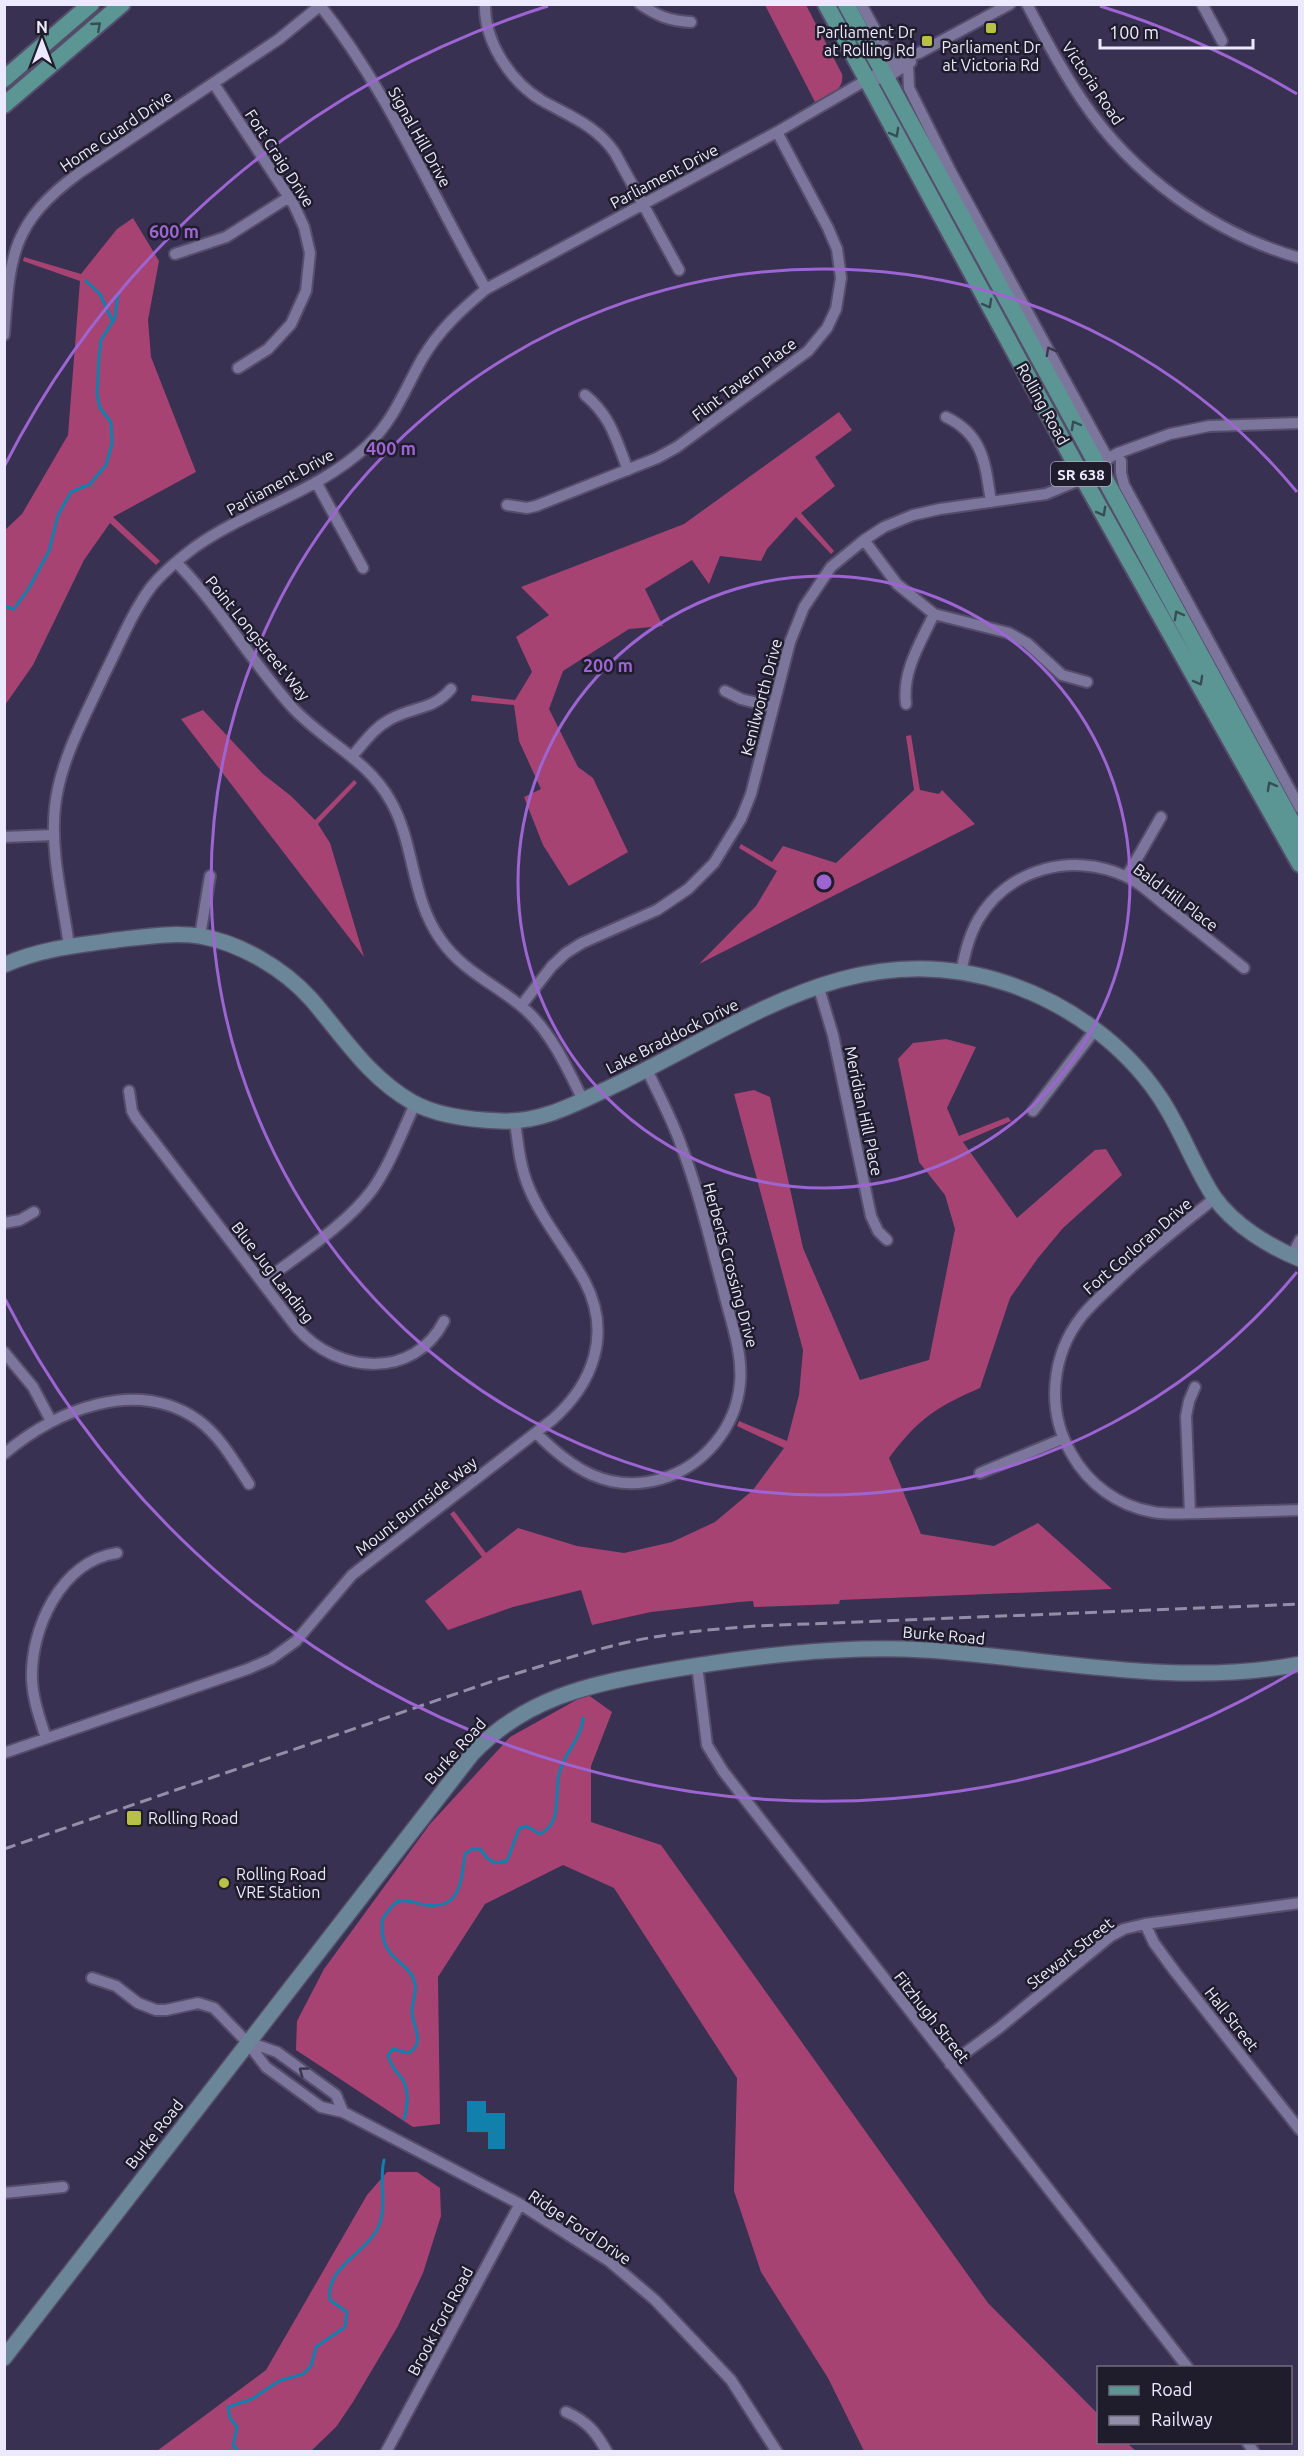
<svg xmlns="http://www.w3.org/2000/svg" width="1304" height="2456" viewBox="0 0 1304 2456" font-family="Ubuntu,sans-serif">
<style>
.forest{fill:#a64373}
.water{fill:#1280ac}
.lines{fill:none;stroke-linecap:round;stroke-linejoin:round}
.stream{stroke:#1280ac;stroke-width:3}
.street-casing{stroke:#554e6b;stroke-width:14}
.secondary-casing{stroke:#554e6b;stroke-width:18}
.primary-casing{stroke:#554e6b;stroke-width:20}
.street{stroke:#7d769c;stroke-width:10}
.secondary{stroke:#6c8699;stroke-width:15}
.primary{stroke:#5b9695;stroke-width:16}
.rail{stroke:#948fa9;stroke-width:3;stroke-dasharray:12 6;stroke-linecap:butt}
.oneway{stroke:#374d55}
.oneway2{stroke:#3b374d}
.ring{fill:none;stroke:#9d65d2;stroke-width:3}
.poi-dot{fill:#b8c147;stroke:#1f1c2b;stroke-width:2}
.labels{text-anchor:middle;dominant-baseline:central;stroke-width:5;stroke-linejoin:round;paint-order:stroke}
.shield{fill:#1f1c2b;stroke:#aeacbf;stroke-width:1.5}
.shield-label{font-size:15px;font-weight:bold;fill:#ece9fe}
.poi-label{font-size:16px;fill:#ece9fe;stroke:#1f1c2b;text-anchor:start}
.street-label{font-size:16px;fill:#ece9fe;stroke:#1f1c2b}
.centre{fill:#9d65d2;stroke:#1f1c2b;stroke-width:3}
.ring-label{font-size:18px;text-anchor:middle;font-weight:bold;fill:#9d65d2;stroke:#1f1c2b;stroke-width:5;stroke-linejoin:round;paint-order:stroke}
</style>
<rect width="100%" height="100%" fill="#383152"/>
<!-- forest -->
<path class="forest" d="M 765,5 L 806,5 L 842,74 C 845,91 828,95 815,102 Z
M 133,218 L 159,261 L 148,320 L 151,357 L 196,472 L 113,517 L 160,561 L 156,565 L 110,523 L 84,560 L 33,665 L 5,705 L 5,530 L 22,514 L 68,435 L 80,281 L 23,261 L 24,257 L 81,274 L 117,229 Z
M 839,412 L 852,430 L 815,457 L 835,486 L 801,513 L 834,551 L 831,554 L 796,517 L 767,549 L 761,561 L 720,556 L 709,584 L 692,560 L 645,589 L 663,626 L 629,629 L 563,671 L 549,709 L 578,767 L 593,778 L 628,852 L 569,886 L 543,845 L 524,797 L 541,789 L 519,741 L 514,705 L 471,701 L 472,695 L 515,700 L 532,672 L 516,637 L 549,615 L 521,587 L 684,524 Z
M 203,710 L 263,774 L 291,796 L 315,820 L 354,780 L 357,783 L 318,824 L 330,843 L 364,957 L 181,719 Z
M 911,735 L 920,790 L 939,794 L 942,790 L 975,824 L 699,964 L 756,906 L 777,871 L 739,848 L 741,844 L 772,862 L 783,846 L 836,863 L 914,790 L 906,736 Z
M 946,1039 L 976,1047 L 947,1108 L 959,1136 L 1008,1117 L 1011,1121 L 963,1142 L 1017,1218 L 1095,1150 L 1106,1149 L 1122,1175 L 1063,1228 L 1038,1258 L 1010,1298 L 980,1388 C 936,1407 918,1419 889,1458 L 921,1534 L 994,1546 L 1038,1523 L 1112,1589 L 840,1600 L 839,1604 L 754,1607 L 753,1601 L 739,1602 L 651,1612 L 592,1625 L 581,1590 L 513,1607 L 448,1630 L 425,1601 L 482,1557 L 450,1514 L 454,1511 L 486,1553 L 518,1528 L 577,1546 L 624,1553 L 672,1542 L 715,1522 L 753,1490 L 784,1448 L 737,1426 L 739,1421 L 787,1441 L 799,1395 L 803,1350 L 734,1094 L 754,1090 L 770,1097 L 803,1248 L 860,1380 L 929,1360 L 955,1229 L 945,1195 L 919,1162 L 898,1059 L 913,1043 Z
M 587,1694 L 612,1712 L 591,1766 L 591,1822 L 661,1845 L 988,2303 L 1098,2414 L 1098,2442 L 1127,2443 L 1136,2451 L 864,2451 L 828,2378 L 761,2272 L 734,2191 L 737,2078 L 614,1888 L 563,1865 L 485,1904 L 438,1977 L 440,2124 L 413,2127 L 296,2050 L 297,2021 L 324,1969 L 430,1824 L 510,1737 Z
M 387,2172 L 417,2172 L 440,2188 L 441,2216 L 423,2273 L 398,2326 L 353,2402 L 336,2427 L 311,2451 L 157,2451 L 266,2370 L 367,2195 Z"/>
<!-- water -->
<path class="water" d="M 467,2101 L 486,2101 L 486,2113 L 505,2113 L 505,2149 L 488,2149 L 488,2132 L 467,2132 Z"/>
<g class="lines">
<!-- stream -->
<path class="stream" d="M 86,281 L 100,294 L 113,322
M 4,606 L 14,609 L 29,588 L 49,551 L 58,515 L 71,492 L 90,484 L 106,465 L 112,444 L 111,422 L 100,408 L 97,394 L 99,357 L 101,340 L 115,318 L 118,293
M 404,2119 C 408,2106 410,2087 400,2076 C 394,2069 390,2064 388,2055 L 393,2049 L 408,2053 C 427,2043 412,2026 412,2011 C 412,2002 417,1993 415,1984 C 412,1968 397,1963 389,1951 C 382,1942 382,1931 382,1920 C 386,1914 391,1906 397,1902 C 405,1899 413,1902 421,1904 C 460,1913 461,1883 465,1854 L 472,1849 L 480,1849 L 487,1858 L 495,1863 L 507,1861 L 519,1829 L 526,1826 L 540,1834 C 563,1823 554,1795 559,1774 C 564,1753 582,1738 583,1718
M 240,2452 L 233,2445 L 237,2427 L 230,2418 L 228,2407 L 252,2399 L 279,2381 L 303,2374 L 311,2366 L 316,2347 L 345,2327 L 347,2312 L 330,2300 C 325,2270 361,2255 375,2233 C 390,2210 378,2184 384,2160"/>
<!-- street casing -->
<g class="street-casing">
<path id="street" d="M 319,4 C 388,90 431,194 486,289
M 485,4 C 484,41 510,81 541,100 C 569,116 596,125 615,153 L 679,270
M 640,4 C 657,16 670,21 691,22
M 861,4 L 894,64
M 1027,4 C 1044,37 1061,69 1082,100 C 1132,175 1212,233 1300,258
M 1202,4 L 1222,41
M 908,66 L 909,88 L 951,172 L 1108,459
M 880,79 L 886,78 L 911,62
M 214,84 L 294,205 L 304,227 L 310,253 L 306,291 L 291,324 L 268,349 L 238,368
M 175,254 L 226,237 L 289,197
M 4,335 C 10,256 11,223 79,173 L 279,39 L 322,4
M 585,395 C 611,416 616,440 628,470
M 946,417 C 984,435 985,464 991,502
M 1121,461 L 1121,473 L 1124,485 L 1300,808
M 316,482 L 363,568
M 507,505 L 527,508 L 536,506 L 657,458 L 677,447 L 808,351 L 827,328 L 836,309 L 841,278 L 837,249 L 828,228 L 777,132
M 864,540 L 897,584 L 934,614 L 1009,633 L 1027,643 L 1062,675 L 1087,682
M 176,562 C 219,606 251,661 292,707 C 323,741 367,759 390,800 C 415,842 410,897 441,940 C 464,973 500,986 528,1012 C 553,1036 568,1070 583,1100
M 725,691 L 741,699 L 773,707
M 906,704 C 902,671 920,644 934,614
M 352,756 C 364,743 374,728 389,720 C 413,706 432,711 451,689
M 4,837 L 54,835
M 1127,876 L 1161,817
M 200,936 L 210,876
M 69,946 C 63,901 50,852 55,807 C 60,760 85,717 104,675 C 119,646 131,614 151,587 C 163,572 179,559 195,547 C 249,509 318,492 367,446 C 394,420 404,391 422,359 C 439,330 461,310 486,289 L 777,132 L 904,58 L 919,53 L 1010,4
M 961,972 C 965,953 969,936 978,920 C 1008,868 1073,852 1125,876 C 1140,882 1153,896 1166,906 C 1192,926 1218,947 1244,968
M 818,985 L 833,1035 L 871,1216 L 878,1231 L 887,1240
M 521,1006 L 552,966 L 566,953 L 582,943 L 657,910 L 688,889 L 714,863 L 741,819 L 751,794 L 790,642 L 804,607 L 831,567 L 864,540 L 884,527 L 913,515 L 940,509 L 1046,494 L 1075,482 L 1096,465 L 1118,453 L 1170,434 L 1209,426 L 1300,423
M 129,1091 L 132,1111 L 136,1118 L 297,1328 C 337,1374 414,1380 444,1321
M 1033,1111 L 1095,1030
M 1215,1198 C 1183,1224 1150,1249 1121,1277 C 1108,1290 1093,1302 1082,1316 C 1051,1355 1046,1410 1071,1453 C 1088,1484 1118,1506 1153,1512 C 1170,1515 1187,1513 1204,1513 C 1236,1512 1268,1511 1300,1510
M 4,1223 L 20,1220 L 34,1212
M 1292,1256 L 1300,1240
M 263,1282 C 298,1255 345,1226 372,1190 C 390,1165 402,1132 415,1104
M 4,1352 L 33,1387 L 51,1421
M 536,1433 C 571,1468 608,1494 661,1479 C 704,1466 736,1428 740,1383 C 743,1352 730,1319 723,1289 C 710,1241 699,1192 681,1145 C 672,1119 659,1095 647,1070
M 4,1454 C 56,1410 136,1377 198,1420 C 220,1436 234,1461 249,1484
M 980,1473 L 1062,1439
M 1190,1513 L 1186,1416 L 1189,1401 L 1195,1387
M 697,1665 L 707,1745 L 723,1771 L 1188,2368
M 46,1738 C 40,1719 33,1700 32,1680 C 30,1629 61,1561 117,1553
M 4,1753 L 248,1669 L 271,1659 L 296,1641 L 352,1575 L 552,1420 C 593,1384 612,1334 585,1282 C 568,1250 543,1222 529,1188 C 520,1167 518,1144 515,1121
M 1145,1924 L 1154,1943 L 1176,1973 L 1300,2130
M 92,1978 L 116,1986 L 138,2003 L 156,2010 L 166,2010 L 198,2003 L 214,2008 L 247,2042 L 266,2067 L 321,2107 L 343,2112 L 520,2204 L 609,2261 L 655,2300 L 731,2380 L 777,2452
M 248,2042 L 277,2052 L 336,2095 L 343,2112
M 950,2064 L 999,2028 L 1111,1936 L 1124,1929 L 1145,1924 L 1300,1903
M 4,2193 L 63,2187
M 566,2412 C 587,2421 596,2432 607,2452
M 1247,2442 L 1254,2452
M 386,2452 L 520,2204"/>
</g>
<!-- secondary casing -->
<g class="secondary-casing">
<path id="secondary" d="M 4,965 C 40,949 78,945 116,940 C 143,937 172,932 200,936 C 240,943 283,968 311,999 C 343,1036 368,1077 412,1102 C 437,1116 473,1120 501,1121 C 540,1123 575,1104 609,1088 C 741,1026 855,931 1009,984 C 1068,1004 1124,1044 1159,1096 C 1181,1128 1193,1165 1214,1197 C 1234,1225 1268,1246 1300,1259
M 4,2358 L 472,1754 C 524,1699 586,1685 658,1672 C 746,1657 836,1645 925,1650 C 1050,1658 1174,1688 1300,1664"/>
</g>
<!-- primary casing -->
<g class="primary-casing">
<path id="primary" d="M 826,4 L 1083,478 L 1300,864
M 846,4 L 1300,837
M 4,79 L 91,4
M 4,105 L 122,4"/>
</g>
<!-- street -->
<use href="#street" class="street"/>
<!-- secondary -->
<use href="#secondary" class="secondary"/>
<!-- primary -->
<use href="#primary" class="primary"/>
<!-- rail -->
<path class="rail" d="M 4,1849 L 499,1679 C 541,1666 582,1653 624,1643 C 668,1633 713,1629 757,1626 L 1300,1604"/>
</g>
<!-- one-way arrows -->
<defs><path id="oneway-chevron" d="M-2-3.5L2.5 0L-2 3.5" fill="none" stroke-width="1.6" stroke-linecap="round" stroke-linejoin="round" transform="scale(1.5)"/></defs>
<g class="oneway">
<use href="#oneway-chevron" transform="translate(97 26) rotate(-41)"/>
<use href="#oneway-chevron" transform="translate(895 133) rotate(61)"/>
<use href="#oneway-chevron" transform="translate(988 304) rotate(61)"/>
<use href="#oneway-chevron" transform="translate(1075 425) rotate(-119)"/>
<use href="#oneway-chevron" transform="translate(1102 512) rotate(61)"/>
<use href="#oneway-chevron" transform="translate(1178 615) rotate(-119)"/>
<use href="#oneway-chevron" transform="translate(1199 681) rotate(61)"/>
<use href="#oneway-chevron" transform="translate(1271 786) rotate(-119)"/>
</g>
<g class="oneway2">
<use href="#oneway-chevron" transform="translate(1050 351) rotate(-118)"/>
<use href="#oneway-chevron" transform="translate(303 2071) rotate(-144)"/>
</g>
<!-- distance rings -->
<g class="ring">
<circle cx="824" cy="882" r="306"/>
<path d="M1297 1272A613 613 0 1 1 1297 492"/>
<path d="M1297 1670A919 919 0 0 1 5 1299M5 465A919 919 0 0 1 548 6M1100 6A919 919 0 0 1 1297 94"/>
</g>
<!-- markers -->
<g class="poi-dot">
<rect x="985" y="22" width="12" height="12" rx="3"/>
<rect x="921" y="35" width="12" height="12" rx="3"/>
<rect x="126" y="1810" width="16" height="16" rx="3"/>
<circle cx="224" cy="1883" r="6"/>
</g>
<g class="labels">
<!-- shield labels -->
<rect class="shield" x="1051" y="462" width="60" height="24" rx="4.5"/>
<g class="shield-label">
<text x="1081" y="474">SR 638</text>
</g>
<!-- poi labels -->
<g class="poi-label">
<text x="915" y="32" text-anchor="end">Parliament Dr<tspan x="915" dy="18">at Rolling Rd</tspan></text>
<text x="991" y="47" text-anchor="middle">Parliament Dr<tspan x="991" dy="18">at Victoria Rd</tspan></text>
<text x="148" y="1818">Rolling Road</text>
<text x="236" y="1874">Rolling Road<tspan x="236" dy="18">VRE Station</tspan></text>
</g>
<!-- street labels -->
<g class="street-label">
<text transform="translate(1093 83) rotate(56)">Victoria Road</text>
<text transform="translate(116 131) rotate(-34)">Home Guard Drive</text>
<text transform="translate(420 137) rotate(61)">Signal Hill Drive</text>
<text transform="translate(280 158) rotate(57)">Fort Craig Drive</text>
<text transform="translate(664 176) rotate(-28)">Parliament Drive</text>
<text transform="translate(744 379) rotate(-37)">Flint Tavern Place</text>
<text transform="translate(1043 404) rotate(61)">Rolling Road</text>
<text transform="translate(280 482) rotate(-29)">Parliament Drive</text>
<text transform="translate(258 638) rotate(51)">Point Longstreet Way</text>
<text transform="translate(761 697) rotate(-75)">Kenilworth Drive</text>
<text transform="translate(1176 897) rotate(37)">Bald Hill Place</text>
<text transform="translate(672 1036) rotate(-27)">Lake Braddock Drive</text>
<text transform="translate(864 1111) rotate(78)">Meridian Hill Place</text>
<text transform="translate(1137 1246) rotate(-41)">Fort Corloran Drive</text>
<text transform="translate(731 1265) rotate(75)">Herberts Crossing Drive</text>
<text transform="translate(273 1272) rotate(52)">Blue Jug Landing</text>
<text transform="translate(416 1506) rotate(-38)">Mount Burnside Way</text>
<text transform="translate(944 1635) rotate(5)">Burke Road</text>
<text transform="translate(455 1751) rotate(-48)">Burke Road</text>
<text transform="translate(1070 1953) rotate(-38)">Stewart Street</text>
<text transform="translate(932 2017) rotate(52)">Fitzhugh Street</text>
<text transform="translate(1232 2019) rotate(52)">Hall Street</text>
<text transform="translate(154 2134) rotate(-52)">Burke Road</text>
<text transform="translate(580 2227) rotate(34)">Ridge Ford Drive</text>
<text transform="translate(440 2321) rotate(-62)">Brook Ford Road</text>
</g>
</g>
<circle cx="824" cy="882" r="9" class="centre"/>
<g class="ring-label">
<text x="174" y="238">600 m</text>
<text x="391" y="455">400 m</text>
<text x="608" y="672">200 m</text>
</g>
<!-- border -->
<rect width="1304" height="2456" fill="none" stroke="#ece9fe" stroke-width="12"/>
<!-- legend -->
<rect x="1097" y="2366" width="195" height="78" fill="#1f1c2b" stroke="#716e7f" stroke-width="1.5"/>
<rect x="1109" y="2386" width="30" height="9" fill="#5b9695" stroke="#716e7f" stroke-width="1.5"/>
<text x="1151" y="2396" font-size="18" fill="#ece9fe">Road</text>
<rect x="1109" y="2416" width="30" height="9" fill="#948fa9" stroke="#716e7f" stroke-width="1.5"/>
<text x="1151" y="2426" font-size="18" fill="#ece9fe">Railway</text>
<!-- north arrow -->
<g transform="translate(42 42)" stroke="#1f1c2b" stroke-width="4.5" paint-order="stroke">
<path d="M0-4.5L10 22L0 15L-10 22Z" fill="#ece9fe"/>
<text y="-9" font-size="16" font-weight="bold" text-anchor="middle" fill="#ece9fe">N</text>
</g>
<!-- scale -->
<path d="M1100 39v9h153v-9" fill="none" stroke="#ece9fe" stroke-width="3"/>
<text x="1109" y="39" font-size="18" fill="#ece9fe" stroke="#1f1c2b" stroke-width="4.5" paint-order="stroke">100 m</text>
</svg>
